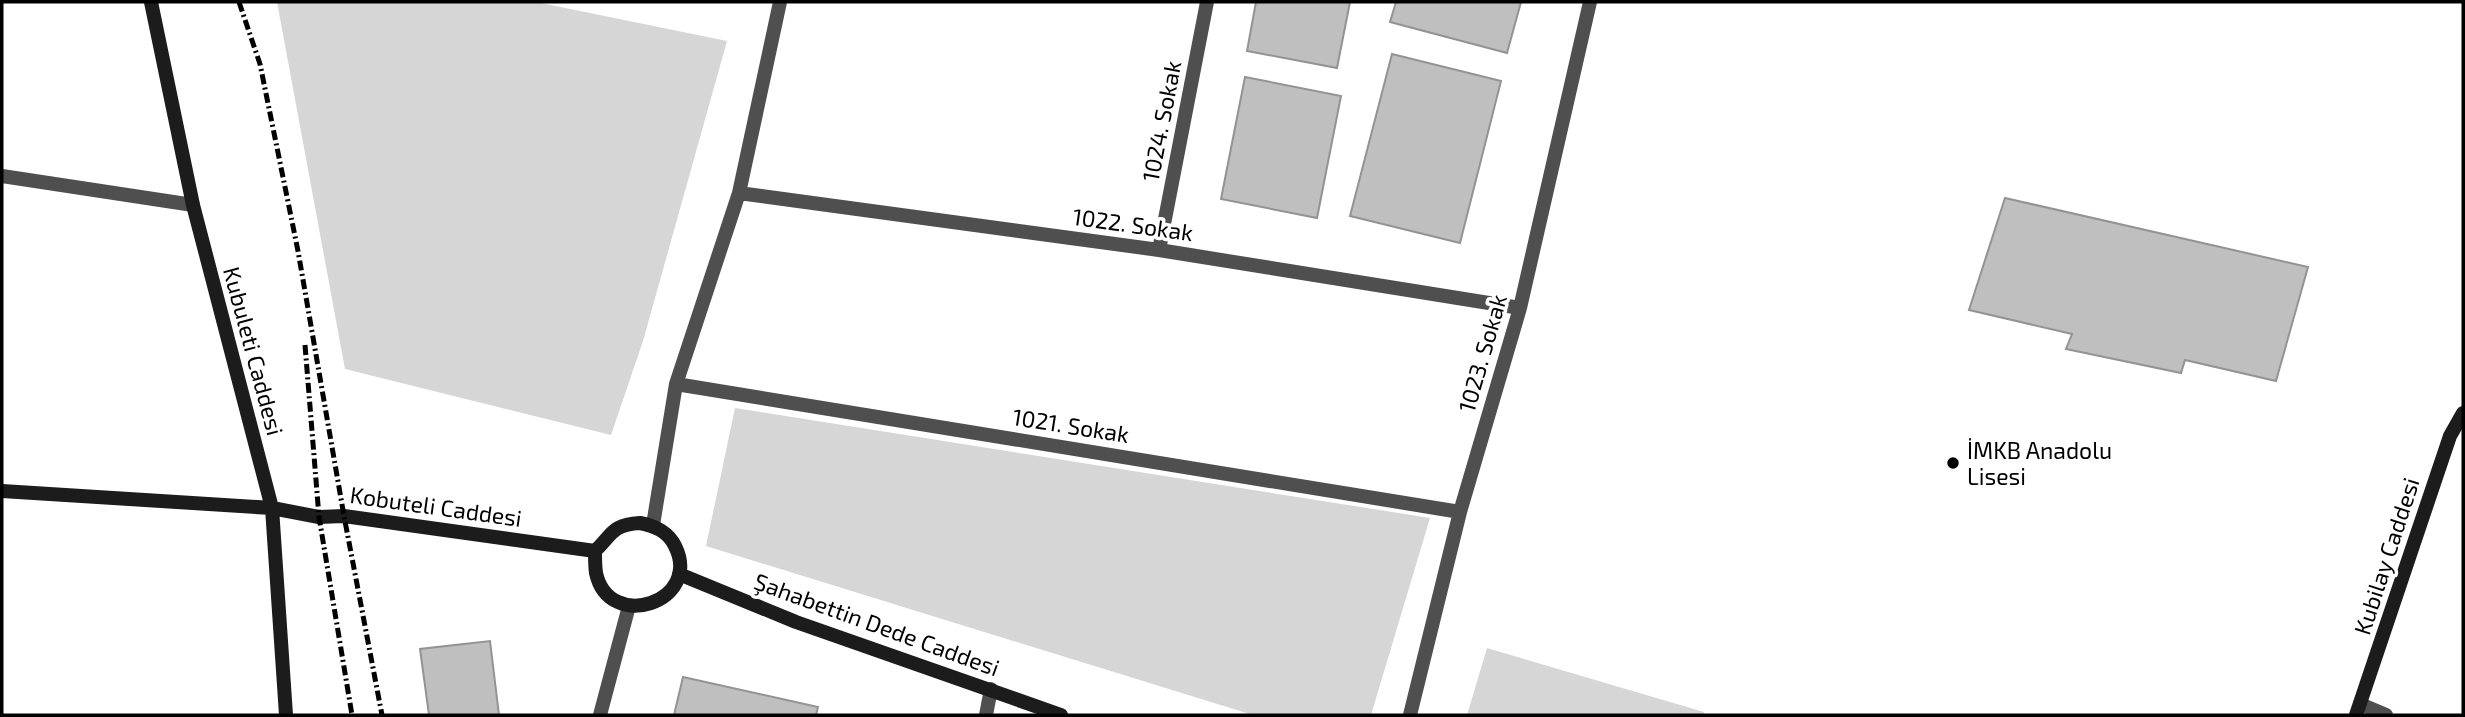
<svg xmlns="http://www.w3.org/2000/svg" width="2465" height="717" viewBox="0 0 2465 717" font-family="'Exo 2',sans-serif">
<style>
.green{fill:#d6d6d6}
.building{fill:#bfbfbf;stroke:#939393;stroke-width:2}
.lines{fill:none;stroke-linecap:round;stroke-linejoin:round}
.street{stroke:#4f4f4f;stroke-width:14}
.secondary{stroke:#1c1c1c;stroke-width:14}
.rail{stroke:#000;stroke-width:5;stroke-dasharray:10 3.5 2 3.5;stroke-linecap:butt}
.poi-dot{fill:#000;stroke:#fff;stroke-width:2.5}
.labels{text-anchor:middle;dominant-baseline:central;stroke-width:7;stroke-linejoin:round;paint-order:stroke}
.street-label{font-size:23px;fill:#000;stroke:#fff}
.poi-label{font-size:23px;fill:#000;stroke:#fff;text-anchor:start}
</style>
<rect width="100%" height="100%" fill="#fff"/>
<!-- green -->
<path class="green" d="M 277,2 L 536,2 L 727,41 L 643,341 L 611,435 L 345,369 Z
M 735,408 L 1430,518 L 1371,715 L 1253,715 L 706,546 Z
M 1487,648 L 1704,712 L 1703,715 L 1467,715 Z"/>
<!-- building -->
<path class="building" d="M 1256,2 L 1350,2 L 1337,68 L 1247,51 Z
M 1396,2 L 1521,2 L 1507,53 L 1390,22 Z
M 1392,54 L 1501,81 L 1460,243 L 1350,216 Z
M 1245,77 L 1341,96 L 1317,218 L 1221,199 Z
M 2005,198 L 2308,267 L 2276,381 L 2185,360 L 2181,373 L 2066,349 L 2072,334 L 1969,310 Z
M 490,641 L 499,715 L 429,715 L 420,649 Z
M 683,677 L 818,707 L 816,715 L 674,715 Z"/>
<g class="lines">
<!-- street -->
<path class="street" d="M 2,176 L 193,205
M 739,193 L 1159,250 L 1520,308
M 1159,250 L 1207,2
M 676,384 L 1460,512
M 653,525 L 676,384 L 739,193 L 780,2
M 2360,704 L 2386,715
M 600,715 L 629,606
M 986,715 L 991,689
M 1410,715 L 1460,512 L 1520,308 L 1590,2"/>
<!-- secondary -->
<path class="secondary" d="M 151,2 L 193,205 L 272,508 L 286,715
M 2,491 L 272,508 L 319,517 L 344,516 L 595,551
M 640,523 C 656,526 668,532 675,546 C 703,602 609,633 596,573 C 595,566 595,558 595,551 C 613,534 611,525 640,523 Z
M 679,574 L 796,622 L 1061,715
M 2356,715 L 2450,436 L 2463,413"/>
<!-- rail -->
<path class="rail" d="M 239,2 L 260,64 L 298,251 L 344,516 L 382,715
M 305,345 L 319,517 L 352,715"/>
</g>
<!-- markers -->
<circle class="poi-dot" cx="1953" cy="463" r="7"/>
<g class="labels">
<!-- street labels -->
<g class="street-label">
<text transform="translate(1161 121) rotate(-79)">1024. Sokak</text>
<text transform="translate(1133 224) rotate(8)">1022. Sokak</text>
<text transform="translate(254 351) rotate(75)">Kubuleti Caddesi</text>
<text transform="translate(1482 353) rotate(-74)">1023. Sokak</text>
<text transform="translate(1071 425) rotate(9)">1021. Sokak</text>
<text transform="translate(436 506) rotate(8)">Kobuteli Caddesi</text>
<text transform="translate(2386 556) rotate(-72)">Kubilay Caddesi</text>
<text transform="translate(877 624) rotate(20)">Şahabettin Dede Caddesi</text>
</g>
<!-- poi labels -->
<g class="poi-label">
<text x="1967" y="450">İMKB Anadolu<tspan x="1967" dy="26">Lisesi</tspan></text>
</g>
</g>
<!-- border -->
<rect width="2465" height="717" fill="none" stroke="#000000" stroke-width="7"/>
</svg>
